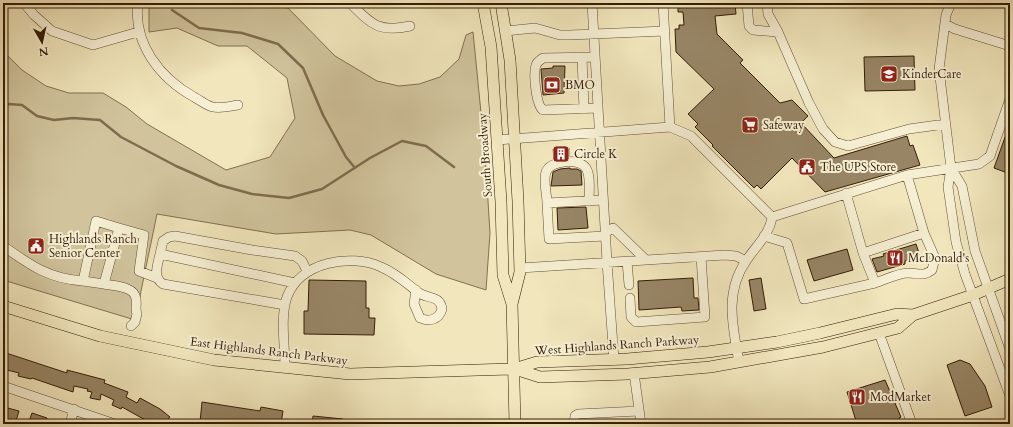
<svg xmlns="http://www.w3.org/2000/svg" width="1013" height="427" viewBox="0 0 1013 427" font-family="Cardo,serif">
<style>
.green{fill:#d1c49d;stroke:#837052}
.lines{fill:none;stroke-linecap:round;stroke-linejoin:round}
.stream{stroke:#7f6c4e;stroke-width:2.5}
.building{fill:#978565;stroke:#351c07}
.minor-casing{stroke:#644e34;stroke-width:10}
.major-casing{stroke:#351c07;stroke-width:12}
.minor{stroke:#f6efd3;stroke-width:9}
.major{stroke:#f1e6bc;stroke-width:11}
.labels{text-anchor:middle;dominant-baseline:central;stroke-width:4;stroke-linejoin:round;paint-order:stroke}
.poi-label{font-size:12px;fill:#351c07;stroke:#f6efd3;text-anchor:start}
.street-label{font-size:12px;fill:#351c07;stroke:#f6efd3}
</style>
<rect width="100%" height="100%" fill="#f1e6bc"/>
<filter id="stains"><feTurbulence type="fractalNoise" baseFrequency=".005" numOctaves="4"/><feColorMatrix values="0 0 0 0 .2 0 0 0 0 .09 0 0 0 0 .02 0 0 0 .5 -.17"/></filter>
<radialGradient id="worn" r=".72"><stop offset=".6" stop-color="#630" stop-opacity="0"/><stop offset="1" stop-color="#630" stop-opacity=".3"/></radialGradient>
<!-- green -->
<path class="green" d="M 149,3 L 244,3 L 288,8 L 335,56 L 377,81 L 399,86 L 419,84 L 440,77 L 459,59 L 466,35 L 473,32 L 485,153 L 490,233 L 486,290 L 436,274 L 371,235 L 350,230 L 276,234 L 157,214 L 135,320 L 3,280 L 3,51 L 22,70 L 46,86 L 69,93 L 103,93 L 126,107 L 147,124 L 226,170 L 270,157 L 295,118 L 287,78 L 247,46 L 218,46 L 177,28 L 149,32 Z"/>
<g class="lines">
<!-- stream -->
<path class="stream" d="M 172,10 L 199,28 L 242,33 L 278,44 L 303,68 L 323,115 L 346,157 L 355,168
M 3,106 L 9,104 L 22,105 L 37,116 L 54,120 L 73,118 L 100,120 L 121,137 L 176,166 L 219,185 L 252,194 L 289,198 L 322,189 L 370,158 L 402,141 L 426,146 L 454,167"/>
</g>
<!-- building -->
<path class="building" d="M 678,3 L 735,3 L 736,14 L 715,16 L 717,34 L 743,60 L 740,63 L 780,103 L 792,100 L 808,116 L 801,123 L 834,158 L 907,136 L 910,146 L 913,145 L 920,165 L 825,192 L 792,158 L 761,189 L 757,185 L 754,188 L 712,146 L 713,145 L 695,127 L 698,124 L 688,114 L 714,89 L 676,52 L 675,29 L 679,29 L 679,25 L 684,25 L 683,12 L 678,12 Z
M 914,56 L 915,90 L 865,91 L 864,57 Z
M 553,66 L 565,66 L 564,93 L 543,95 L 541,69 L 553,68 Z
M 1009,126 L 1010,126 L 1010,174 L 994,168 Z
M 569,148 L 569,156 L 554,158 L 553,149 Z
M 570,168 L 570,169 L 577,169 L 581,171 L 582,185 L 551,186 L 553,172 L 560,169 Z
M 586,207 L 588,228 L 558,230 L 557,208 Z
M 916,244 L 920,256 L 905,261 L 905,264 L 877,272 L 872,259 L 884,256 L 883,254 Z
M 847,249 L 853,270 L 814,281 L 807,260 Z
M 693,278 L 694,298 L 698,298 L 699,310 L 682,311 L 681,307 L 639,310 L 638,281 Z
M 761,278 L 766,309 L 754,311 L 749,280 Z
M 309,280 L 366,281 L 366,308 L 369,308 L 369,318 L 375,318 L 374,335 L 304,334 L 304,311 L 308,311 Z
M 3,352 L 67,373 L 67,370 L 105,380 L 104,383 L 128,392 L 126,397 L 137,403 L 140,398 L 160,409 L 170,417 L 164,424 L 144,424 L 147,421 L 122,407 L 121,409 L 112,405 L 114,400 L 101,394 L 100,400 L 90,398 L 92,392 L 87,391 L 88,389 L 74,386 L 73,392 L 32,378 L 31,379 L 18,376 L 19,373 L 3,369 Z
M 960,360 L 970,364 L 985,386 L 992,407 L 965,416 L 947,365 Z
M 885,380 L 901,417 L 899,418 L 901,424 L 857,424 L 847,392 Z
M 202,402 L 260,411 L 261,407 L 283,411 L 281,424 L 200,422 Z
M 4,407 L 19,411 L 15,424 L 3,423 Z
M 32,413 L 47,418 L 45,424 L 28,424 Z
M 313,416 L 343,419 L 343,424 L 312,424 Z"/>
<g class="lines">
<!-- minor casing -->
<g class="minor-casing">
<path id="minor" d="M 24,3 L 34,15 L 52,31 L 93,45 L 138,32
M 138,3 C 133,44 160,78 194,97 C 200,100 207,106 213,107 C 220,109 231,106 238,105
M 350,3 C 371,24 379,33 410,26
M 592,3 L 607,262 L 614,360
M 747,3 L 749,26 L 753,30 L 778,32
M 767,3 L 768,14 L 778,32 L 809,103 L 823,129 L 835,142 L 848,146 L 909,129 L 945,124
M 951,3 L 946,15 L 939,69 L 951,168 L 948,187 L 956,242 L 965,274 L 1010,396
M 945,24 L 955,29 L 1010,46
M 506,31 L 535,28 L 560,35 L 570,35 L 665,31
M 582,57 L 584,109
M 595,57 L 543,58 C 540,60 537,62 536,65 C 533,74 536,105 543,110 L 598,108
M 670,127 L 691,136 L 772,217 C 770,234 755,247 746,261 C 724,293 733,327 739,362
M 497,140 L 670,127 L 663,3
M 951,168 L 962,186 L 975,251 L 1010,349
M 907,175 L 924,233
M 603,200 L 547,203 L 549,239 L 605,236
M 547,203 C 547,194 543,181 546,172 C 550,160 580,158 586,168 C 591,176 589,191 589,201
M 772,217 L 907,175 L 979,164 L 990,156 L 1010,99
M 605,233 L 613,228 L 646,260
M 764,236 L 787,243 L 804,299 L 875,283 L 863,253 L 846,193
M 3,246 C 30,265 49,279 83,281 L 96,221 L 119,228
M 863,253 L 924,233 L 935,258 L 932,270 C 923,277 919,273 908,273 C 898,273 885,280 875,283
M 160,254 L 163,241 L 169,237 L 175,236 L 252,250 L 295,256 L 302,261 L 307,271
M 627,261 L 629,285
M 520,268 L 725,255 L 736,256 L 746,261
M 83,281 L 104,284
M 630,298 L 631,317 L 636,322 L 705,317 L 701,257
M 285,305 L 163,284 C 152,277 158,264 160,254 L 295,283
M 131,326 L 135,322 L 137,314 C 135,309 137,305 136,299 C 135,286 113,286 104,284 L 119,228 L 144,235 L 139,271 L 157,278
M 879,333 L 912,424
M 285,367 C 285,347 280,316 287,297 C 300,262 350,253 381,267 C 396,273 406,283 419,293 C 428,299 440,295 442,309 C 439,320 429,322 420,318 L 414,304 L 416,290
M 634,373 L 641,424
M 3,386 L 115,424
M 70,424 L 74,409
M 574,424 L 575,416 L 578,414 L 639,411"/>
</g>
<!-- major casing -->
<g class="major-casing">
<path id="major" d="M 483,3 L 491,47 L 501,202 L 503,275 L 512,304 L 515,424
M 501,3 L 510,60 L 518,201 L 520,272 L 512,304
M 3,306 L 100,336 L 214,360 L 350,374 L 514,369 L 537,362 L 627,359 L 708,352 L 777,342 L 820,333 L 897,314 L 913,315 L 973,295 L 1010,279
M 515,369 L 540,377 L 628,374 L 710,367 L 823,347 L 898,328 L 913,315"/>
</g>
<!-- minor -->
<use href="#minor" class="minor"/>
<!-- major -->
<use href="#major" class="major"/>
</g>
<!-- icons -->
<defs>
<g id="school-square" transform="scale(0.9)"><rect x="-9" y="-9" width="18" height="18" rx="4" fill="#8f2418" stroke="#f6efd3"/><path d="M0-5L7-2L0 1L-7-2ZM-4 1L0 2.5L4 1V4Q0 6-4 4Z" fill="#fff"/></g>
<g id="bank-square" transform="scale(0.9)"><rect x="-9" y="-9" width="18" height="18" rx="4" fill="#8f2418" stroke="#f6efd3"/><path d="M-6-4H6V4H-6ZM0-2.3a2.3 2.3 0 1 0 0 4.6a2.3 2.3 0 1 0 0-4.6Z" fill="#fff"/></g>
<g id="supermarket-square" transform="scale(0.9)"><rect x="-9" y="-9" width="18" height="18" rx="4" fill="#8f2418" stroke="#f6efd3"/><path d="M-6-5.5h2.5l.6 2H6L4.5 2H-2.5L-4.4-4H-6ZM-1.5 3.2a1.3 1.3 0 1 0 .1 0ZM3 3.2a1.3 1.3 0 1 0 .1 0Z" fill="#fff"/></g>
<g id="building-square" transform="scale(0.9)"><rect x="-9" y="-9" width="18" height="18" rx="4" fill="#8f2418" stroke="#f6efd3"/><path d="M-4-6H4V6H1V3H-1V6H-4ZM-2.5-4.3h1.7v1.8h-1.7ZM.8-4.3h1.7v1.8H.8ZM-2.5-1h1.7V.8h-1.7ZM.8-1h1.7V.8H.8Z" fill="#fff"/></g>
<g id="civic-square" transform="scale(0.9)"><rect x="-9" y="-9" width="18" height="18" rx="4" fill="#8f2418" stroke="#f6efd3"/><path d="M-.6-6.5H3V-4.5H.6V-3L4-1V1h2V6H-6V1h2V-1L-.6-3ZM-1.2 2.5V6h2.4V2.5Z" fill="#fff"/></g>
<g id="restaurant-square" transform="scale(0.9)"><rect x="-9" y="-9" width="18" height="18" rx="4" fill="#8f2418" stroke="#f6efd3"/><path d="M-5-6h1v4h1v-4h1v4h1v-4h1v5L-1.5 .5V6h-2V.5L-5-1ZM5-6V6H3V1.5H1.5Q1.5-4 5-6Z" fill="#fff"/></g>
</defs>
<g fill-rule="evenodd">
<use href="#school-square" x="889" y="74"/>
<use href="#bank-square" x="552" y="85"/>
<use href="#supermarket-square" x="750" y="125"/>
<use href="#building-square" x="561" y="154"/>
<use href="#civic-square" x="807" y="167"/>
<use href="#civic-square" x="36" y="246"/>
<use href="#restaurant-square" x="895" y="258"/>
<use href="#restaurant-square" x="857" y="397"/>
</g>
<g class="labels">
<!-- poi labels -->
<g class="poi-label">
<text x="902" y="74">KinderCare</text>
<text x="565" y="85">BMO</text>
<text x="763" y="125">Safeway</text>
<text x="574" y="154">Circle K</text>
<text x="820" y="167">The UPS Store</text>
<text x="49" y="239">Highlands Ranch<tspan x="49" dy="14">Senior Center</tspan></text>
<text x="908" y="258">McDonald's</text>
<text x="870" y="397">ModMarket</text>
</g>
<!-- street labels -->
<g class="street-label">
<text transform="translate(485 155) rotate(-94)">South Broadway</text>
<text transform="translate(617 345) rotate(-4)">West Highlands Ranch Parkway</text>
<text transform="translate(269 351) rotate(7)">East Highlands Ranch Parkway</text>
</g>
</g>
<!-- margin -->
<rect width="1013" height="427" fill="none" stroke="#f1e6bc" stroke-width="16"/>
<rect x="4" y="4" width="1005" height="419" fill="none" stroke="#351c07" stroke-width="2"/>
<rect x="8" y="8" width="997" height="411" fill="none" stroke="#351c07"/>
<!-- north arrow -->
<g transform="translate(42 42) rotate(171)" stroke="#f6efd3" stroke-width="3" paint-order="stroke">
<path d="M0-3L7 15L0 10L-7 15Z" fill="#351c07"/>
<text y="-6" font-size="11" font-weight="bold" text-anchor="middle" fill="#351c07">N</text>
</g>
<rect width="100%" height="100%" filter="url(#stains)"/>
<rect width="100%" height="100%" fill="url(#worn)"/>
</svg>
